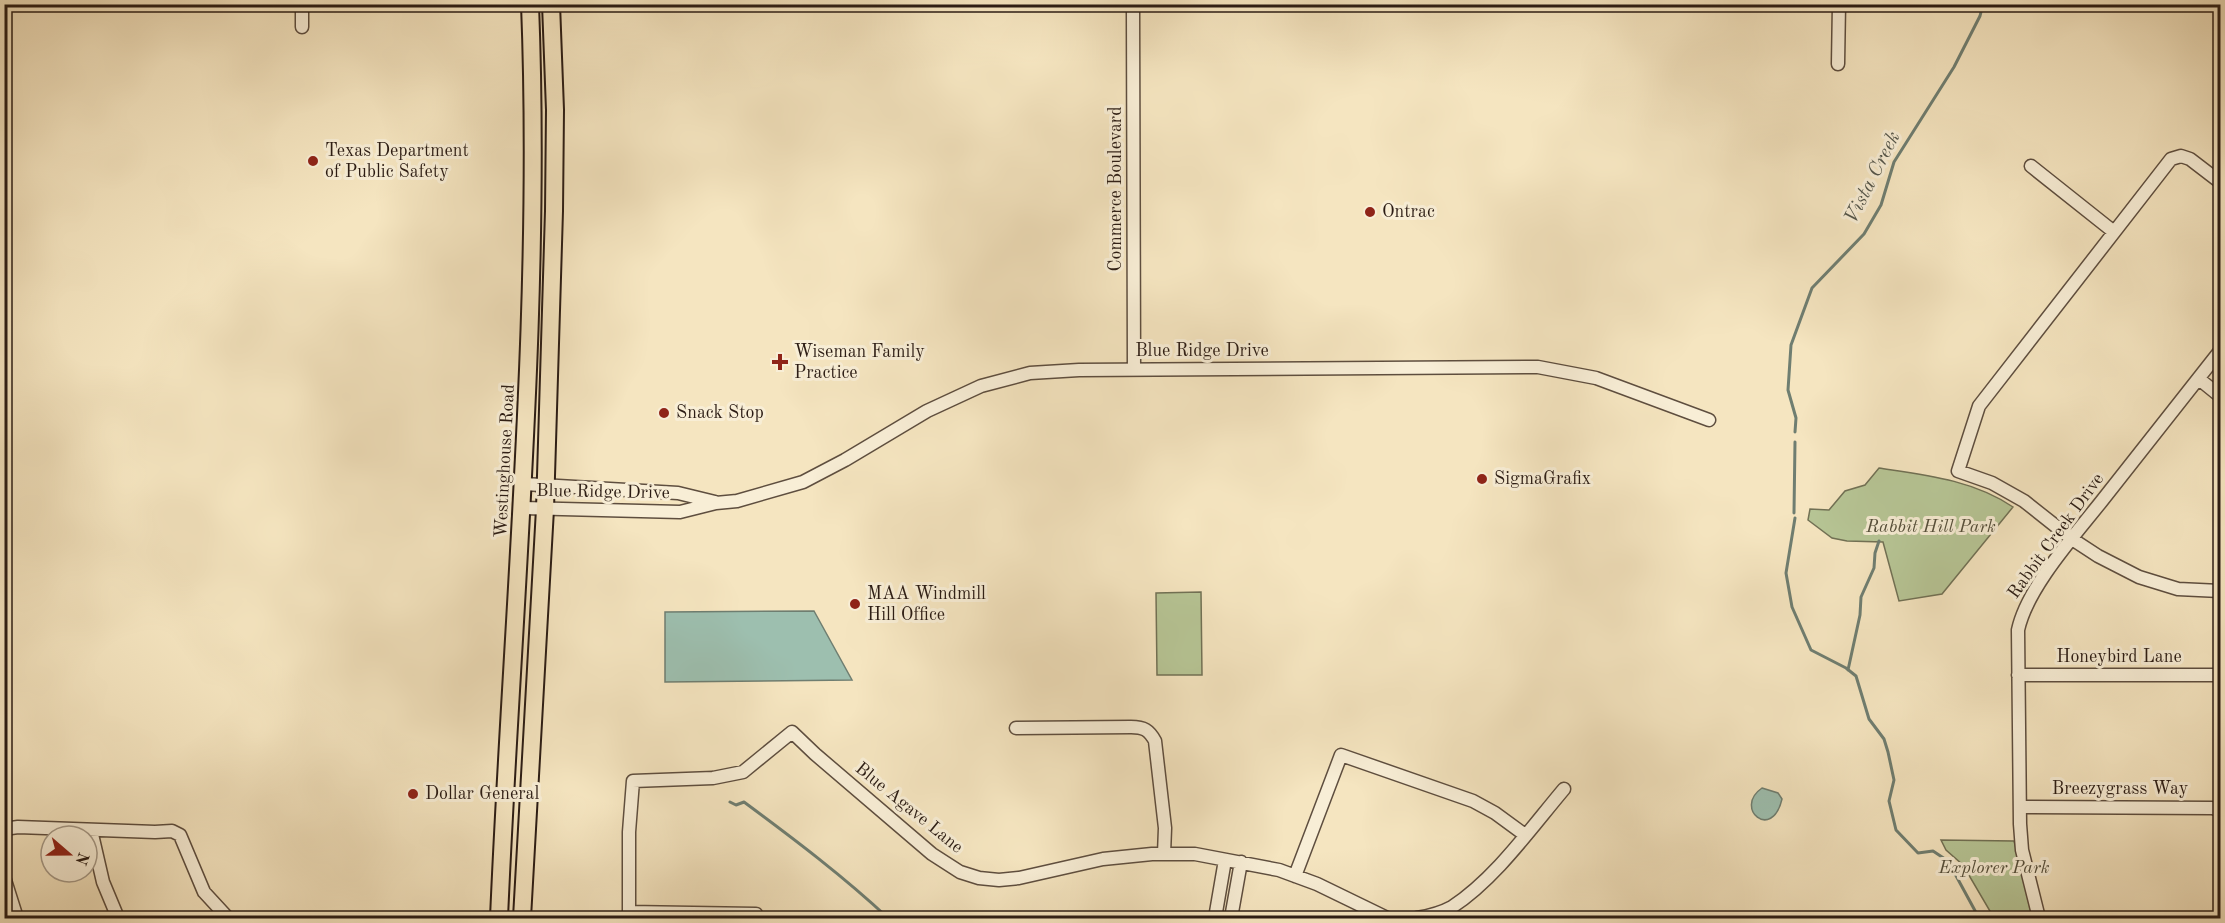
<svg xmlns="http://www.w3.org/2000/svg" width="2225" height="923" viewBox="0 0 2225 923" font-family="'Old Standard TT',serif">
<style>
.green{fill:#b7c696;stroke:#717155;stroke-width:1.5}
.water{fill:#9dbfaf;stroke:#6f7e71;stroke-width:1.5}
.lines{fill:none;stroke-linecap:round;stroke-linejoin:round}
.stream{stroke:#6f7e71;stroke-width:3}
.minor-casing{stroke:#5e4e3f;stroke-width:15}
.major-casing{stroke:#2b1c14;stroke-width:20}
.minor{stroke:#f8eed6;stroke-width:12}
.major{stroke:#f5e5c0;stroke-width:16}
.poi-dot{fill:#8f2418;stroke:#f8eed6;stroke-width:2}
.labels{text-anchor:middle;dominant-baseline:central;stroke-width:6;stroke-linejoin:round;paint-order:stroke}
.poi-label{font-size:18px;fill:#2b1c14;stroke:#f8eed6;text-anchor:start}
.street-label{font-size:18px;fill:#2b1c14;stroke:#f8eed6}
.park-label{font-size:18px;font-style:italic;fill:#554f3b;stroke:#f8eed6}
.water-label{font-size:20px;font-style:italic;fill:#53554a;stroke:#f8eed6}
</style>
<rect width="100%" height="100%" fill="#f5e5c0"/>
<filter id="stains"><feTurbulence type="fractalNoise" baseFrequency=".00333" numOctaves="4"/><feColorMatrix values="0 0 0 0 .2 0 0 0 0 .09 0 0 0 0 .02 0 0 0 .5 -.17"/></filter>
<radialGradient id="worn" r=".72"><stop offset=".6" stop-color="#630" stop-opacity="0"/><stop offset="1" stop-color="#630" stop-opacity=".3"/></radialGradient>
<!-- green -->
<path class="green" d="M 1879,468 C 1926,475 1973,480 2013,507 L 1942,594 L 1899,601 L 1883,542 L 1847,541 L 1832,538 L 1808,520 L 1810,509 L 1829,510 L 1845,491 L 1865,485 Z
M 1201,592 L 1202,675 L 1157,675 L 1156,593 Z
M 1941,840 L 2014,841 L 2034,918 L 1994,918 L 1963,865 L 1946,850 Z"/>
<!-- water -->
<path class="water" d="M 814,611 L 852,680 L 665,682 L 665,612 Z
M 1762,788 L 1778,793 L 1782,799 C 1772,842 1733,808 1762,788 Z"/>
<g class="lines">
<!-- stream -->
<path class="stream" d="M 1795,432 L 1796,418 L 1788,390 L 1791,345 L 1812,288 L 1864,234 L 1881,205 L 1894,162 L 1954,67 L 1980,16 L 1983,4
M 1794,513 L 1795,442
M 1795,518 L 1786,573 L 1792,607 L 1811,650 L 1846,668 L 1856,676 L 1869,719 L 1884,739 L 1888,752 L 1894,780 L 1889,801 L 1896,830 L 1918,853 L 1933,851 L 1948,861 L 1979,918
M 1848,670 L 1860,615 L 1861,597 L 1874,568 L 1875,553 L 1879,541
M 730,802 L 736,805 L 744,802 C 794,839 843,876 888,918"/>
<!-- minor casing -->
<g class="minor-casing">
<path id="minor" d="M 1133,8 L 1134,370
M 302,27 L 302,4
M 1838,64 L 1839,4
M 2031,166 L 2114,232
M 2220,182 L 2190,159 L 2181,156 L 2171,159 L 1979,406 L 1958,471 L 1992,483 L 2024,501 L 2072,539 L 2098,556 L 2139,577 L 2178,589 L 2220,591
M 2199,379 L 2220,396
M 524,484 L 678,493 L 715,502
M 523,508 L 680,512 L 716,503 L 737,501 L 803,482 L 845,460 L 927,411 L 981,386 L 1030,373 L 1079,370 L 1538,367 L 1596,378 L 1709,420
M 2018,675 L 2220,675
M 1016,728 L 1131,727 C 1144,727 1149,730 1155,741 L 1165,828 L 1164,854
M 2020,807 L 2212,808 L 2220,810
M 4,829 L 18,827 L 155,832 L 172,831 L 180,835 L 204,892 L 228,918
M 91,830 L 103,882 L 118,918
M 1295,876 L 1341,755 L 1473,801 L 1495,813 L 1525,835
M 4,877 L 17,918
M 629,912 L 756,914 L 757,918
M 629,918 L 629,832 L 633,781 L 713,778 L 743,772 L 792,732 L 815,754 L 932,854 L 960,872 L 979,878 L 999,880 L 1019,878 L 1103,859 L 1152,854 L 1195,854 L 1279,870 L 1317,884 L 1387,918
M 1215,918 L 1225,860
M 1231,918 L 1241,862
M 1417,918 C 1429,916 1441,913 1452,907 C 1495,879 1531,828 1564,789
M 2039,918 L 2022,850 L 2020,824 L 2018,630 C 2027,588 2074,536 2101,502 C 2141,451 2181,401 2220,351"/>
</g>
<!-- major casing -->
<g class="major-casing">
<path id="major" d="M 499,918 C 512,614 542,310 530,4
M 522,918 L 545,509 L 554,211 L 555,110 L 551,4"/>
</g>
<!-- minor -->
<use href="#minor" class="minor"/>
<!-- major -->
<use href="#major" class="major"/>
</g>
<!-- markers -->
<g class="poi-dot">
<circle cx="313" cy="161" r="6"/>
<circle cx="1370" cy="212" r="6"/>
<path d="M777 353h6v6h6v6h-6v6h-6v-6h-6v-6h6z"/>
<circle cx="664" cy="413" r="6"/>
<circle cx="1482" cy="479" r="6"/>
<circle cx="855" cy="604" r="6"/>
<circle cx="413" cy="794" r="6"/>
</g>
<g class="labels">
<!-- poi labels -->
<g class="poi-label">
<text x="325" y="151">Texas Department<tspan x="325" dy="21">of Public Safety</tspan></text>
<text x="1382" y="212">Ontrac</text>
<text x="794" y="352">Wiseman Family<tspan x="794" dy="21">Practice</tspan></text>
<text x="676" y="413">Snack Stop</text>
<text x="1494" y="479">SigmaGrafix</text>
<text x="867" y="594">MAA Windmill<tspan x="867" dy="21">Hill Office</tspan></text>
<text x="425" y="794">Dollar General</text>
</g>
<!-- street labels -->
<g class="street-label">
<text transform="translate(1116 189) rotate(-90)">Commerce Boulevard</text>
<text x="1202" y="351">Blue Ridge Drive</text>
<text transform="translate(505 461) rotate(-87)">Westinghouse Road</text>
<text transform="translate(603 492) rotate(1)">Blue Ridge Drive</text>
<text transform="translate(2056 536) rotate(-54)">Rabbit Creek Drive</text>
<text x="2119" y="657">Honeybird Lane</text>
<text x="2120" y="789">Breezygrass Way</text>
<text transform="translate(909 808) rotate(39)">Blue Agave Lane</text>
</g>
<!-- park labels -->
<g class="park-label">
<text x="1931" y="527">Rabbit Hill Park</text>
<text x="1994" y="868">Explorer Park</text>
</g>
<!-- water labels -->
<g class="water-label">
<text transform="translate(1873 178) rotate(-63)">Vista Creek</text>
</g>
</g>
<!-- margin -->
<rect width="2225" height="923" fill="none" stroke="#f5e5c0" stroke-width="24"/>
<rect x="6" y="6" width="2213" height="911" fill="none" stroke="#2b1c14" stroke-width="3"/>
<rect x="12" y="12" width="2201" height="899" fill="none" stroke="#2b1c14" stroke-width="1.5"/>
<!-- north arrow -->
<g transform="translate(69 854) rotate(110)"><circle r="28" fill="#f8eed6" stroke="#a69a88" stroke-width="1.5"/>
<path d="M0-4.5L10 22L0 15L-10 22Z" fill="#8f2418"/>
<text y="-9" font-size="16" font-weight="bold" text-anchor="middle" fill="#2b1c14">N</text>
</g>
<rect width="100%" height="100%" filter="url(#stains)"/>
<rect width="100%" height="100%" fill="url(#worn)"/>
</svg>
